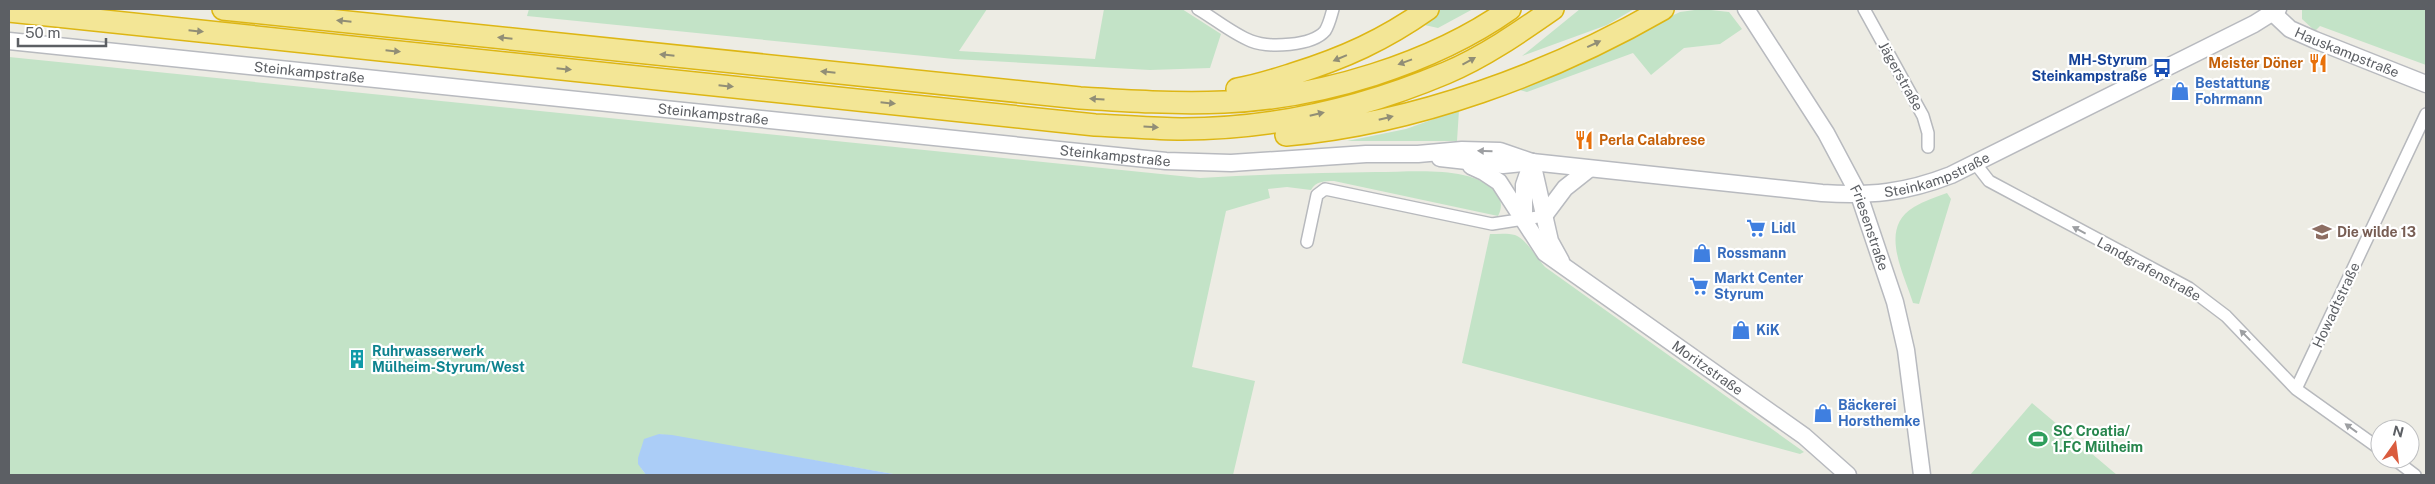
<svg xmlns="http://www.w3.org/2000/svg" width="2435" height="484" viewBox="0 0 2435 484" font-family="'Public Sans',sans-serif">
<style>
.green{fill:#c3e3c7}
.water{fill:#abcdf7}
.lines{fill:none;stroke-linecap:round;stroke-linejoin:round}
.street-casing{stroke:#b7b9bd;stroke-width:14}
.secondary-casing{stroke:#b8babf;stroke-width:19}
.highway-casing{stroke:#ddb614;stroke-width:24}
.street{stroke:#fff;stroke-width:11}
.secondary{stroke:#fff;stroke-width:16}
.highway{stroke:#f3e696;stroke-width:21}
.oneway{fill:#918e76}
.oneway2{fill:#9d9fa2}
.labels{text-anchor:middle;dominant-baseline:central;stroke-width:4.5;stroke-linejoin:round;paint-order:stroke}
.street-label{font-size:14px;fill:#5c5f64;stroke:#fff}
.transit-label{font-size:14px;font-weight:bold;fill:#164399;stroke:#fff;text-anchor:end}
.food-label{font-size:14px;font-weight:bold;fill:#c56008;stroke:#fff;text-anchor:end}
.shop-label{font-size:14px;font-weight:bold;fill:#366cbe;stroke:#fff;text-anchor:start}
.education-label{font-size:14px;font-weight:bold;fill:#785e54;stroke:#fff;text-anchor:start}
.culture-label{font-size:14px;font-weight:bold;fill:#0d838f;stroke:#fff;text-anchor:start}
.leisure-label{font-size:14px;font-weight:bold;fill:#27864d;stroke:#fff;text-anchor:start}
</style>
<rect width="100%" height="100%" fill="#edece4"/>
<!-- green -->
<path class="green" d="M 529,9 L 987,9 L 959,51 L 1095,59 L 1104,9 L 1182,9 L 1221,34 L 1210,68 L 1150,70 L 954,59 L 527,16 Z
M 1440,9 L 1473,9 L 1438,28 L 1420,24 Z
M 1580,9 L 1634,9 L 1607,25 L 1522,56 Z
M 1702,9 L 1729,12 L 1742,29 L 1720,44 L 1684,48 L 1651,75 L 1633,53 L 1527,92 L 1516,89 L 1680,12 Z
M 2302,9 L 2426,9 L 2426,65 L 2320,26 L 2315,31 L 2302,19 Z
M 9,57 L 1200,178 C 1259,174 1317,173 1376,172 C 1402,172 1438,169 1463,175 C 1483,179 1510,194 1498,216 L 1334,181 C 1324,181 1316,181 1311,190 L 1287,187 L 1268,189 L 1270,198 L 1226,211 L 1192,367 L 1255,381 L 1233,475 L 899,475 L 659,434 L 641,468 L 646,475 L 9,475 Z
M 1459,110 L 1457,141 L 1347,141 L 1406,129 Z
M 1947,193 L 1951,199 L 1919,304 L 1913,303 C 1904,273 1878,228 1914,207 C 1924,201 1936,197 1947,193 Z
M 1490,234 C 1498,234 1508,233 1515,235 C 1525,238 1538,259 1545,267 L 1804,452 L 1800,454 L 1462,363 Z
M 2032,403 L 2117,475 L 1970,475 Z"/>
<!-- water -->
<path class="water" d="M 659,434 L 672,435 L 899,475 L 646,475 L 638,464 L 638,458 L 644,439 Z"/>
<g class="lines">
<!-- street casing -->
<g class="street-casing">
<path id="street" d="M 1198,9 C 1215,19 1233,34 1251,41 C 1269,48 1312,46 1325,31 C 1329,25 1331,16 1333,9
M 1864,9 L 1923,116 L 1928,133 L 1928,147
M 1975,163 L 1989,181 L 2189,288 L 2226,316 L 2296,389 L 2380,449
M 1307,242 L 1317,195 L 1325,189 L 1492,224 L 1544,216
M 2296,389 L 2426,114
M 2394,459 L 2415,475"/>
</g>
<!-- secondary casing -->
<g class="secondary-casing">
<g id="secondary">
<path id="s1" d="M 1746,9 L 1826,133 L 1859,195 L 1895,302 L 1906,350 L 1922,475"/>
<path id="s2" d="M 2273,13 L 2290,29 L 2315,40 L 2426,84"/>
<path id="s3" d="M 9,41 L 1166,161 L 1231,163 L 1366,154 L 1418,154 L 1462,150 L 1500,151 L 1532,162"/>
<path id="s4" d="M 1440,158 L 1503,165 L 1532,162 L 1822,193 C 1870,196 1905,193 1951,175 L 2254,24 L 2278,9"/>
<path d="M 1532,162 L 1550,241 L 1561,261"/>
<path id="s5" d="M 1471,166 L 1484,172 L 1499,182 L 1545,253 L 1804,436 L 1848,475"/>
<path d="M 1544,216 L 1565,188 L 1589,169"/>
<path d="M 1524,218 L 1524,185 L 1532,162"/>
</g>
</g>
<!-- highway casing -->
<g class="highway-casing">
<path id="highway" d="M 223,9 L 1080,98 C 1128,101 1176,104 1224,102 C 1320,98 1432,64 1510,9
M 9,11 L 1095,125 C 1124,126 1153,129 1182,129 C 1273,129 1363,108 1446,73 C 1484,57 1520,32 1553,9
M 1237,89 C 1256,86 1274,80 1293,74 C 1344,58 1384,40 1428,9
M 1286,135 C 1414,124 1552,73 1663,9"/>
</g>
<!-- street -->
<use href="#street" class="street"/>
<!-- secondary -->
<use href="#secondary" class="secondary"/>
<!-- highway -->
<use href="#highway" class="highway"/>
</g>
<!-- one-way arrows -->
<defs><path id="oneway-solid" d="M-6-.8H1V-3.2L6.5 0L1 3.2V.8H-6Z" transform="scale(1.25)"/></defs>
<g class="oneway">
<use href="#oneway-solid" transform="translate(344 21) rotate(-174)"/>
<use href="#oneway-solid" transform="translate(196 31) rotate(6)"/>
<use href="#oneway-solid" transform="translate(505 38) rotate(-174)"/>
<use href="#oneway-solid" transform="translate(1594 44) rotate(-25)"/>
<use href="#oneway-solid" transform="translate(393 51) rotate(6)"/>
<use href="#oneway-solid" transform="translate(667 55) rotate(-174)"/>
<use href="#oneway-solid" transform="translate(1340 58) rotate(157)"/>
<use href="#oneway-solid" transform="translate(1469 61) rotate(-29)"/>
<use href="#oneway-solid" transform="translate(1405 62) rotate(160)"/>
<use href="#oneway-solid" transform="translate(564 69) rotate(6)"/>
<use href="#oneway-solid" transform="translate(828 72) rotate(-174)"/>
<use href="#oneway-solid" transform="translate(726 86) rotate(6)"/>
<use href="#oneway-solid" transform="translate(1097 99) rotate(-176)"/>
<use href="#oneway-solid" transform="translate(888 103) rotate(6)"/>
<use href="#oneway-solid" transform="translate(1317 114) rotate(-13)"/>
<use href="#oneway-solid" transform="translate(1386 118) rotate(-14)"/>
<use href="#oneway-solid" transform="translate(1151 127) rotate(3)"/>
</g>
<g class="oneway2">
<use href="#oneway-solid" transform="translate(1485 151) rotate(-178)"/>
<use href="#oneway-solid" transform="translate(2079 230) rotate(-152)"/>
<use href="#oneway-solid" transform="translate(2245 335) rotate(-134)"/>
<use href="#oneway-solid" transform="translate(2351 428) rotate(-144)"/>
</g>
<!-- icons -->
<defs>
<g id="restaurant-bare" transform="scale(1.5)"><path d="M-5-6h1v4h1v-4h1v4h1v-4h1v5L-1.5 .5V6h-2V.5L-5-1ZM5-6V6H3V1.5H1.5Q1.5-4 5-6Z" fill="#e8710a" stroke="#fff" stroke-width="2.5" paint-order="stroke"/></g>
<g id="bus-bare" transform="scale(1.5)"><path d="M-5-6H5V4H4V6H2V4H-2V6H-4V4H-5ZM-3.5-4V0h7V-4ZM-3.5 1.2v1.5H-2V1.2ZM2 1.2v1.5H3.5V1.2Z" fill="#1a4fb4" stroke="#fff" stroke-width="2.5" paint-order="stroke"/></g>
<g id="shop-bare" transform="scale(1.5)"><path d="M-5-2.5h2.3a2.7 3.5 0 0 1 5.4 0H5L5.5 6h-11ZM-1.5-2.5h3a1.5 2.3 0 0 0-3 0Z" fill="#3f7fe0" stroke="#fff" stroke-width="2.5" paint-order="stroke"/></g>
<g id="supermarket-bare" transform="scale(1.5)"><path d="M-6-5.5h2.5l.6 2H6L4.5 2H-2.5L-4.4-4H-6ZM-1.5 3.2a1.3 1.3 0 1 0 .1 0ZM3 3.2a1.3 1.3 0 1 0 .1 0Z" fill="#3f7fe0" stroke="#fff" stroke-width="2.5" paint-order="stroke"/></g>
<g id="school-bare" transform="scale(1.5)"><path d="M0-5L7-2L0 1L-7-2ZM-4 1L0 2.5L4 1V4Q0 6-4 4Z" fill="#8d6e63" stroke="#fff" stroke-width="2.5" paint-order="stroke"/></g>
<g id="building-bare" transform="scale(1.5)"><path d="M-4-6H4V6H1V3H-1V6H-4ZM-2.5-4.3h1.7v1.8h-1.7ZM.8-4.3h1.7v1.8H.8ZM-2.5-1h1.7V.8h-1.7ZM.8-1h1.7V.8H.8Z" fill="#0f9aa8" stroke="#fff" stroke-width="2.5" paint-order="stroke"/></g>
<g id="stadium-bare" transform="scale(1.5)"><path d="M0-5a6.5 5 0 1 0 0 10a6.5 5 0 1 0 0-10ZM-3.5-1.8h7v3.6h-7Z" fill="#2e9e5b" stroke="#fff" stroke-width="2.5" paint-order="stroke"/></g>
</defs>
<g fill-rule="evenodd">
<use href="#restaurant-bare" x="2318" y="63"/>
<use href="#bus-bare" x="2162" y="68"/>
<use href="#shop-bare" x="2180" y="91"/>
<use href="#restaurant-bare" x="1584" y="140"/>
<use href="#supermarket-bare" x="1756" y="228"/>
<use href="#school-bare" x="2322" y="232"/>
<use href="#shop-bare" x="1702" y="253"/>
<use href="#supermarket-bare" x="1699" y="286"/>
<use href="#shop-bare" x="1741" y="330"/>
<use href="#building-bare" x="357" y="359"/>
<use href="#shop-bare" x="1823" y="413"/>
<use href="#stadium-bare" x="2038" y="439"/>
</g>
<g class="labels">
<!-- street labels -->
<g class="street-label">
<text stroke="none"><textPath href="#s2" startOffset="85">Hauskampstraße</textPath></text>
<text stroke="none"><textPath href="#s3" startOffset="302">Steinkampstraße</textPath></text>
<text transform="translate(1901 76) rotate(61)">Jägerstraße</text>
<text stroke="none"><textPath href="#s3" startOffset="708">Steinkampstraße</textPath></text>
<text stroke="none"><textPath href="#s3" startOffset="1112">Steinkampstraße</textPath></text>
<text stroke="none"><textPath href="#s4" startOffset="502">Steinkampstraße</textPath></text>
<text stroke="none"><textPath href="#s1" startOffset="252">Friesenstraße</textPath></text>
<text transform="translate(2149 269) rotate(29)">Landgrafenstraße</text>
<text transform="translate(2336 305) rotate(-65)">Howadtstraße</text>
<text stroke="none"><textPath href="#s5" startOffset="316">Moritzstraße</textPath></text>
</g>
<!-- transit labels -->
<g class="transit-label">
<text x="2147" y="60">MH-Styrum<tspan x="2147" dy="16">Steinkampstraße</tspan></text>
</g>
<!-- food labels -->
<g class="food-label">
<text x="2303" y="63">Meister Döner</text>
<text x="1599" y="140" text-anchor="start">Perla Calabrese</text>
</g>
<!-- shop labels -->
<g class="shop-label">
<text x="2195" y="83">Bestattung<tspan x="2195" dy="16">Fohrmann</tspan></text>
<text x="1771" y="228">Lidl</text>
<text x="1717" y="253">Rossmann</text>
<text x="1714" y="278">Markt Center<tspan x="1714" dy="16">Styrum</tspan></text>
<text x="1756" y="330">KiK</text>
<text x="1838" y="405">Bäckerei<tspan x="1838" dy="16">Horsthemke</tspan></text>
</g>
<!-- education labels -->
<g class="education-label">
<text x="2337" y="232">Die wilde 13</text>
</g>
<!-- culture labels -->
<g class="culture-label">
<text x="372" y="351">Ruhrwasserwerk<tspan x="372" dy="16">Mülheim-Styrum/West</tspan></text>
</g>
<!-- leisure labels -->
<g class="leisure-label">
<text x="2053" y="431">SC Croatia/<tspan x="2053" dy="16">1.FC Mülheim</tspan></text>
</g>
</g>
<!-- border -->
<rect width="2435" height="484" fill="none" stroke="#5c5f64" stroke-width="20"/>
<!-- north arrow -->
<g transform="translate(2395 444) rotate(14)"><circle r="24" fill="#ffffff" stroke="#bebfc1"/>
<path d="M0-4L9 19L0 12L-9 19Z" fill="#da5c3e"/>
<text y="-8" font-size="14" font-weight="bold" text-anchor="middle" fill="#5c5f64">N</text>
</g>
<!-- scale -->
<path d="M18 38v8h88v-8" fill="none" stroke="#5c5f64" stroke-width="2.5"/>
<text x="25" y="38" font-size="15" fill="#5c5f64" stroke="#ffffff" stroke-width="4" paint-order="stroke">50 m</text>
</svg>
